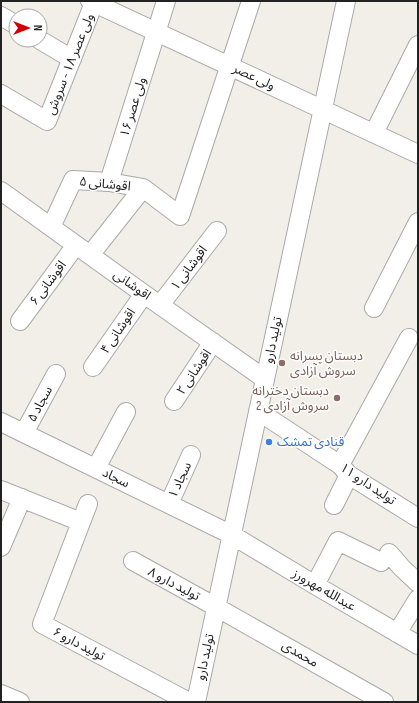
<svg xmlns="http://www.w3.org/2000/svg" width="419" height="703" viewBox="0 0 419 703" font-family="'Sofia Sans Condensed','Noto Sans Arabic',sans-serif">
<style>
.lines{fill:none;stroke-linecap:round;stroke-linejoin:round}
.minor-casing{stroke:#a9a9a9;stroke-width:20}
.minor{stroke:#fff;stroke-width:18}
.education-dot{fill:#8d6e63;stroke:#fff;stroke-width:1.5}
.shop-dot{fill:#3f7fe0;stroke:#fff;stroke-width:1.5}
.labels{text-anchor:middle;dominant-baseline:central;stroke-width:3;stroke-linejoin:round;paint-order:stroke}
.street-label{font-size:13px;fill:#222;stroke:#fff}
.education-label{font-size:13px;fill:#785e54;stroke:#fff;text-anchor:start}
.shop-label{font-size:13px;fill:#366cbe;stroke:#fff;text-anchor:start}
</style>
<rect width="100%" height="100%" fill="#f2efe9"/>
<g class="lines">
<!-- minor casing -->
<g class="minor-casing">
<path id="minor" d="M 90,1 L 418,154
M 1,16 L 16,25
M 40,40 L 72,59
M 1,94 L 47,121 L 94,3
M 374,133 L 418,45
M 109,182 L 166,1
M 1,191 L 144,294 L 265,379
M 51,227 L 73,180 L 109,182 L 143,188 L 180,216 L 251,1
M 90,255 L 143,188
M 160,305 L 217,231
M 374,308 L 418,222
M 20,321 L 76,245
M 93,367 L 144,294
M 174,401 L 213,342
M 258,411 L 340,465 L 349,475 L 418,518
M 1,422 L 232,535 L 315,585 L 418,645
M 24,433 L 56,374
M 340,465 L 409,338
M 96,468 L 126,412
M 1,490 L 81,522
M 88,504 L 42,624 L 189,702
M 169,504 L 191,455
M 334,505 L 349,475
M 1,547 L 22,498
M 389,553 L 402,568 L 418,583
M 133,561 L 216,607 L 384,702
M 315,585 L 338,541 L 381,562
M 397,633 L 418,599
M 1,694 L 20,702
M 196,702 L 346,1"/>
</g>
<!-- minor -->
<use href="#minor" class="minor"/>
</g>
<!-- markers -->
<g class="education-dot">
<circle cx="282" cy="363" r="4"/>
<circle cx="337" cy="398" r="4"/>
</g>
<circle class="shop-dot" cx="269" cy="442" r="4"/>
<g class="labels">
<!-- street labels -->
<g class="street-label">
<text transform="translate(70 64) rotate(-68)">ولی عصر ۱۸ - سروش</text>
<text transform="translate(254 77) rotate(25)">ولی عصر</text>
<text transform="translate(133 107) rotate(-73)">ولی عصر ۱۶</text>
<text transform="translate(105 184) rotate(6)">اقوشانی ۵</text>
<text transform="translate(189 268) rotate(-53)">اقوشانی ۱</text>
<text transform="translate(48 283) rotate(-53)">اقوشانی ۶</text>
<text transform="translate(132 285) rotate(35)">اقوشانی</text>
<text transform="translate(118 331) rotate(-56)">اقوشانی ۴</text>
<text transform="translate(273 340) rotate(-78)">تولید دارو</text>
<text transform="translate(194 372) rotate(-56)">اقوشانی ۲</text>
<text transform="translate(40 404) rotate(-62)">سجاد ۵</text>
<text transform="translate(116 478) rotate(26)">سجاد</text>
<text transform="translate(180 480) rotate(-65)">سجاد ۱</text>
<text transform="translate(368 484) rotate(34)">تولید دارو ۱۱</text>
<text transform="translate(174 584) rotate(28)">تولید دارو ۸</text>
<text transform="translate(324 590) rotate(30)">عبدالله مهرورز</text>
<text transform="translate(79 644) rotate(28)">تولید دارو ۶</text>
<text transform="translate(300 654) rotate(30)">محمدی</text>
<text transform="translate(205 657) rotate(-78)">تولید دارو</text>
</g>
<!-- education labels -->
<g class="education-label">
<text x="290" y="356">دبستان پسرانه<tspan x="290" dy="15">سروش آزادی</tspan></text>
<text x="329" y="391" text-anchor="end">دبستان دخترانه<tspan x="329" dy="15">سروش آزادی 2</tspan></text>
</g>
<!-- shop labels -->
<g class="shop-label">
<text x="277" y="442">قنادی تمشک</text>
</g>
</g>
<!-- border -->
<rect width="419" height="703" fill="none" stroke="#222222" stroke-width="4"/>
<!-- north arrow -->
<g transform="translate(28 28) rotate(90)"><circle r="19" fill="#ffffff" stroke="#a7a7a7"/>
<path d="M0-3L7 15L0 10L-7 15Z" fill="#d40000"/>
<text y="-6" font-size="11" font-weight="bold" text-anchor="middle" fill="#222222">N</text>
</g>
</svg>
